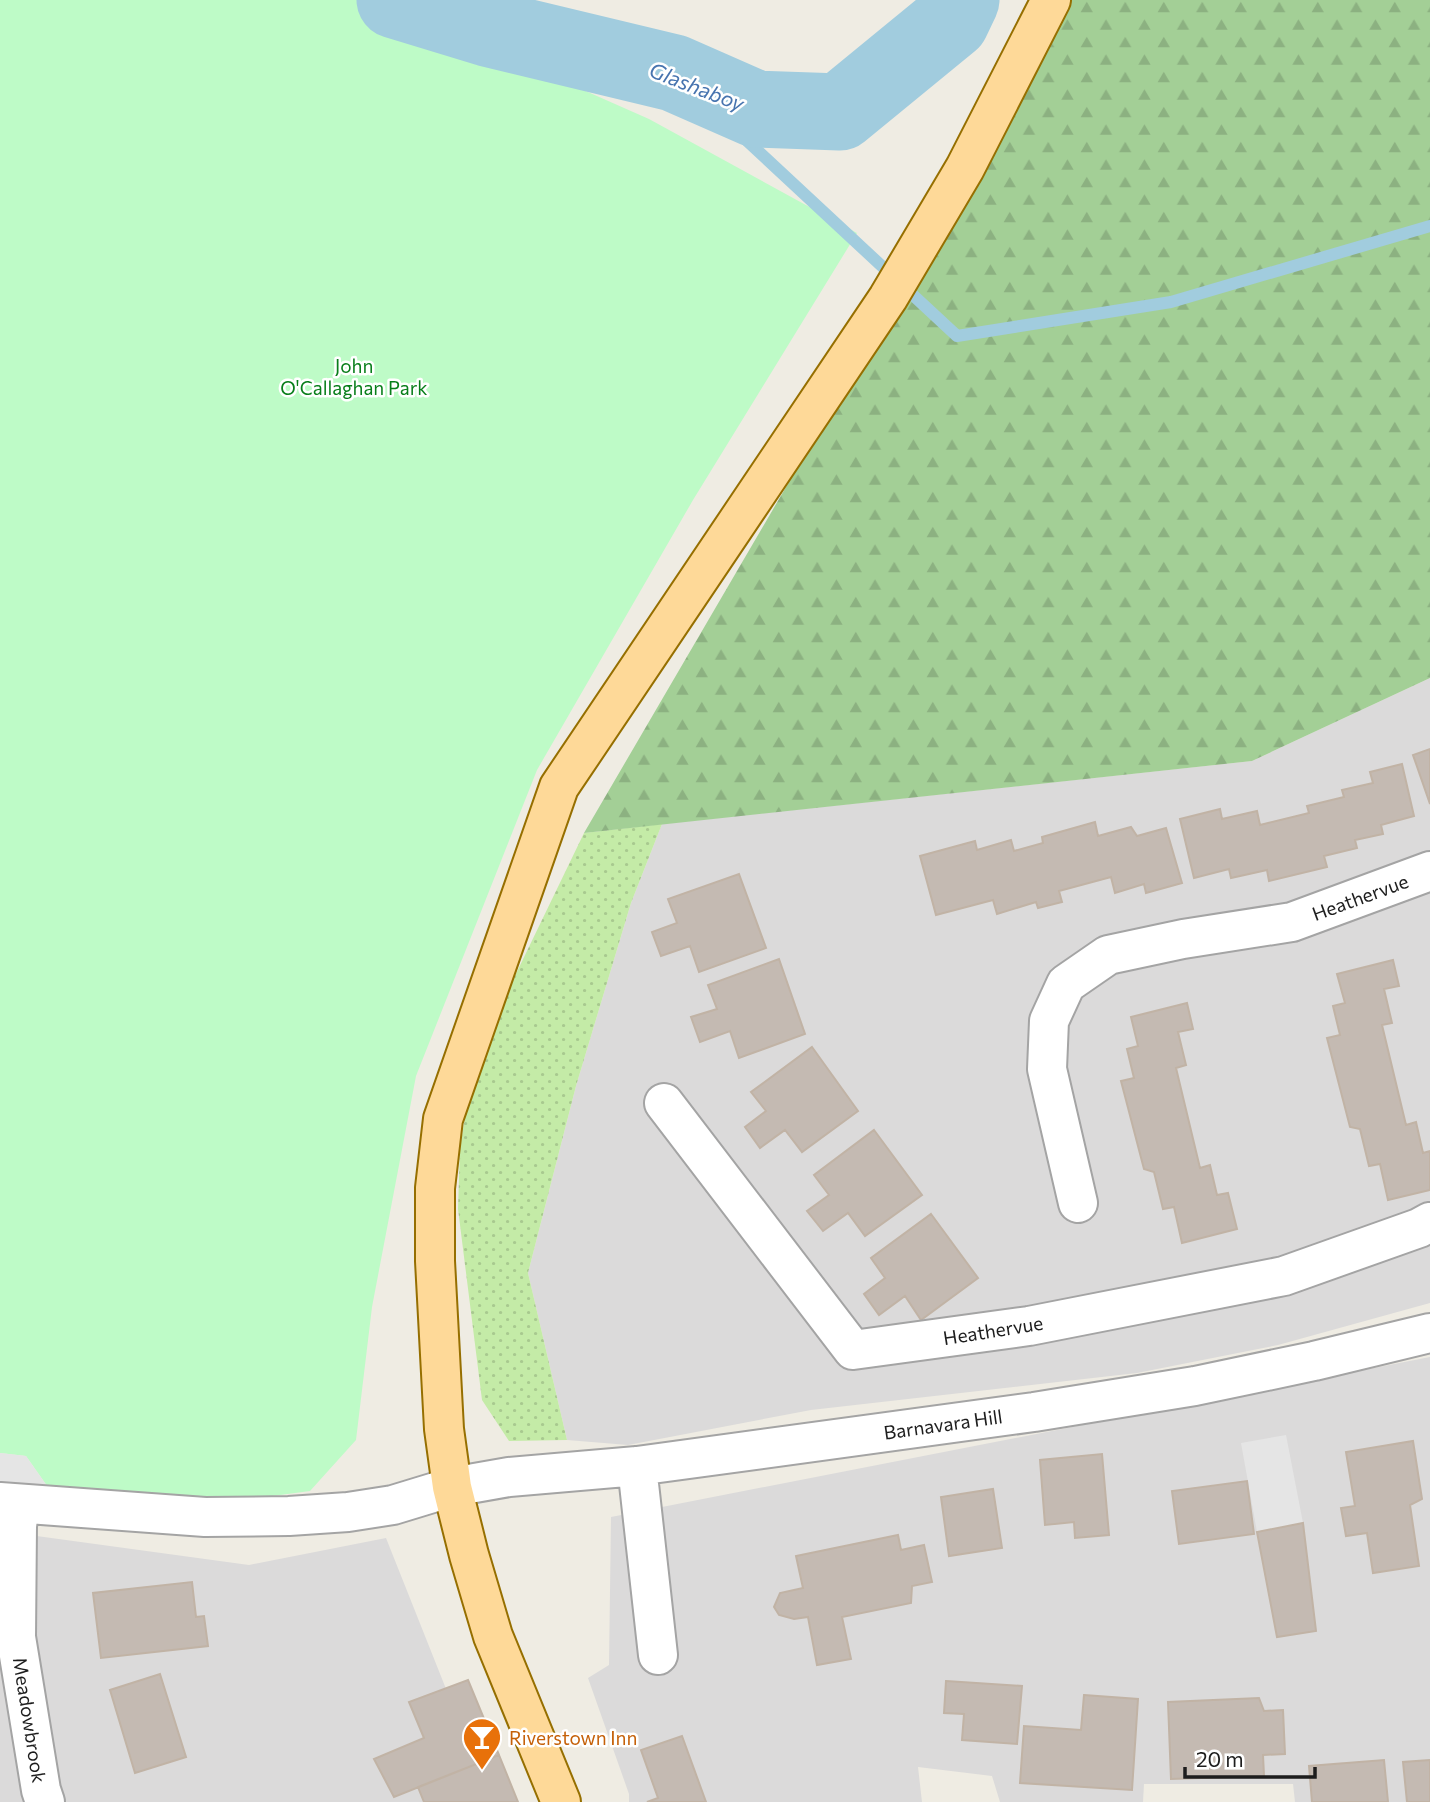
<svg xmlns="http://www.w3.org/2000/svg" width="1430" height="1802" viewBox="0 0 1430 1802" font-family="Commissioner,sans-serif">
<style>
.residential{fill:#dbdada}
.grass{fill:url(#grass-dots)}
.forest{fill:url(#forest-firs)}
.park{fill:#befbc7}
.parking{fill:#e5e5e5}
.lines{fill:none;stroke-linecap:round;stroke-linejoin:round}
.stream{stroke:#a1ccde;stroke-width:12}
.river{stroke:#a1ccde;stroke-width:77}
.building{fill:#c4bab2;stroke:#c1b3a5;stroke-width:2}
.minor-casing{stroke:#a4a4a4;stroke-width:42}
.major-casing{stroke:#966f00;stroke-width:42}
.minor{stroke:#fff;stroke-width:38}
.major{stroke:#fed998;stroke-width:38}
.labels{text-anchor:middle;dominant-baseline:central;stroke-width:5;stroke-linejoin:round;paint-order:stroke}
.park-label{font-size:19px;fill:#087e1a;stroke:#fff}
.street-label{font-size:19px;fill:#1d1d1d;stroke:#fff}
.food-label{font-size:19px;fill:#c56008;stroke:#fff;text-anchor:start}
.water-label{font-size:21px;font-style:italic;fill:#4774af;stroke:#fff}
</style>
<defs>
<pattern id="grass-dots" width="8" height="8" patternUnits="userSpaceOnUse" patternTransform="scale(1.75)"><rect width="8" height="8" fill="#c4eba7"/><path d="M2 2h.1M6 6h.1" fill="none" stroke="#a8c98f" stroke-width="1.8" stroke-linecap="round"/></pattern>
<pattern id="forest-firs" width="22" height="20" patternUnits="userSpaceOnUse" patternTransform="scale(1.75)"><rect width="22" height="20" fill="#a3cf96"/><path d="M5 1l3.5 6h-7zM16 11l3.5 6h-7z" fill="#8cb181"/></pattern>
</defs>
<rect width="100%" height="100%" fill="#efece3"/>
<!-- residential -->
<path class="residential" d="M 1430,678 L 1430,1303 L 1278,1345 L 1137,1373 L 811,1410 L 628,1445 L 567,1440 L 528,1273 L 576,1086 L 631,903 L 662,824 L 1252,761 Z
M 1430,1357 L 1430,1802 L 1295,1802 L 1293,1784 L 1144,1784 L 1143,1802 L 1000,1802 L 992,1776 L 918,1767 L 922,1802 L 629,1802 L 629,1794 L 588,1678 L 609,1665 L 611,1517 Z
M 0,1531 L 249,1565 L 386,1538 L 491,1802 L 0,1802 Z"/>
<!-- grass -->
<path class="grass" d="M 662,824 L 631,903 L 576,1086 L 528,1273 L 567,1440 L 509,1441 L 482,1400 L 458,1209 L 460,1148 L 467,1105 L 499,1009 L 584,833 Z"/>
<!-- forest -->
<path class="forest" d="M 1062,0 L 1430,0 L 1430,678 L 1252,761 L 584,833 L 911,273 Z"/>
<!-- park -->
<path class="park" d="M 0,0 L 379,0 L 649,119 L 857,233 L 693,500 L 537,770 L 416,1076 L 372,1307 L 356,1440 L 310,1491 L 228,1502 L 52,1493 L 26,1456 L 0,1453 Z"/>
<!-- parking -->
<path class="parking" d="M 1286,1435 L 1303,1523 L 1257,1532 L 1241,1443 Z
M 0,1453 L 26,1456 L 52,1493 L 0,1489 Z"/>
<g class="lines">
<!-- stream -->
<path class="stream" d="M 674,73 L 957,336 L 1171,302 L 1430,226"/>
<!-- river -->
<path class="river" d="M 395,0 L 487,28 L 674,73 L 756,109 L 840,112 L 951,21 L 961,0"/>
</g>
<!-- building -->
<path class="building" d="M 1430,749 L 1430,804 L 1413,755 Z
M 1402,764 L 1414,816 L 1381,825 L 1383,834 L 1355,840 L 1357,848 L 1324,856 L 1327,867 L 1269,881 L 1267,870 L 1231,878 L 1229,869 L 1194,878 L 1180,819 L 1220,809 L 1222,819 L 1257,811 L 1260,825 L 1309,813 L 1307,806 L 1344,797 L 1342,790 L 1373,783 L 1370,772 Z
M 1095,822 L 1098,836 L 1131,827 L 1137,836 L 1166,828 L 1182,883 L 1146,893 L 1144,884 L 1115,893 L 1111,877 L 1059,891 L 1062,902 L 1038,908 L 1036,902 L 997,914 L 993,900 L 936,915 L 920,856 L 975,841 L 977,850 L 1011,840 L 1014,851 L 1043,843 L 1042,837 Z
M 739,874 L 766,948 L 699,972 L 690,946 L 661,956 L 652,932 L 677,923 L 668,899 Z
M 779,959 L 805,1034 L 739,1058 L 730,1031 L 700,1042 L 691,1017 L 717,1009 L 708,985 Z
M 1393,960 L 1399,986 L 1384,989 L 1392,1023 L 1382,1025 L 1406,1125 L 1416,1122 L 1423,1153 L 1430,1151 L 1430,1190 L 1388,1200 L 1380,1164 L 1369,1166 L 1360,1129 L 1350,1127 L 1327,1038 L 1340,1035 L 1333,1006 L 1345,1003 L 1337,974 Z
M 1187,1003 L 1193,1029 L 1178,1032 L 1186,1065 L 1176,1068 L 1200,1168 L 1210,1165 L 1217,1195 L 1228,1193 L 1237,1229 L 1182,1243 L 1174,1207 L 1163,1209 L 1154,1172 L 1144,1169 L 1121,1081 L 1134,1078 L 1127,1049 L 1138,1046 L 1131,1017 Z
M 812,1047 L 858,1111 L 802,1152 L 785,1130 L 760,1148 L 745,1127 L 766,1111 L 751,1092 Z
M 874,1130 L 922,1195 L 865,1236 L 848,1213 L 823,1231 L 807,1211 L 829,1195 L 814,1175 Z
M 931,1214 L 978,1278 L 921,1320 L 905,1296 L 879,1315 L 864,1294 L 885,1278 L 871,1258 Z
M 1413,1441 L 1422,1499 L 1410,1505 L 1419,1566 L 1373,1573 L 1367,1533 L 1346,1536 L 1341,1508 L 1355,1506 L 1346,1452 Z
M 1102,1454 L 1109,1535 L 1075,1538 L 1074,1522 L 1045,1525 L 1040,1460 Z
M 1247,1481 L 1254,1534 L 1179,1544 L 1172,1491 Z
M 993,1489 L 1002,1548 L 949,1556 L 941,1497 Z
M 1303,1523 L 1316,1631 L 1277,1637 L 1257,1532 Z
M 898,1535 L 901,1550 L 924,1545 L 932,1582 L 912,1586 L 911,1603 L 842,1617 L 851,1659 L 817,1665 L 808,1617 L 794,1619 L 779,1615 L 774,1607 L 780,1593 L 803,1588 L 796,1556 Z
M 192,1582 L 196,1617 L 204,1616 L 208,1646 L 101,1658 L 93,1593 Z
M 160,1674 L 186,1757 L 135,1773 L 110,1690 Z
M 468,1680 L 499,1755 L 394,1797 L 374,1759 L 424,1738 L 409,1702 Z
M 946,1681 L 1022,1686 L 1017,1744 L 962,1740 L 964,1714 L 944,1713 Z
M 1084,1695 L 1138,1699 L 1132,1790 L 1020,1783 L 1024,1726 L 1081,1730 Z
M 1259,1698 L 1264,1711 L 1283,1710 L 1285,1754 L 1263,1755 L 1264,1776 L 1171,1779 L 1168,1702 Z
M 682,1736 L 706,1802 L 647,1802 L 658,1798 L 641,1750 Z
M 499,1755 L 518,1802 L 424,1802 L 418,1787 Z
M 1384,1760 L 1388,1802 L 1312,1802 L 1309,1766 Z
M 1430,1760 L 1430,1802 L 1407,1802 L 1403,1762 Z"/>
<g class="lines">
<!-- minor casing -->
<g class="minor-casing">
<path id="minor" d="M 664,1103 L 853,1350 L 1029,1326 L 1284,1276 L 1419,1228 L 1430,1222
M 1078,1203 L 1047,1069 L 1049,1021 L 1066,984 L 1108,955 L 1183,939 L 1292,922 L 1430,871
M 637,1466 L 658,1655
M 0,1502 L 205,1517 L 289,1516 L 348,1512 L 393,1505 L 452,1487 L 509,1477 L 637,1466 L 1034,1412 L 1195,1386 L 1314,1361 L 1430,1333
M 20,1504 L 17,1526 L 16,1637 L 41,1790 L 45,1802"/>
</g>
<!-- major casing -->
<g class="major-casing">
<path id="major" d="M 561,1802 L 493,1636 L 469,1555 L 452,1487 L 444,1429 L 435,1261 L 435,1188 L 443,1119 L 559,787 L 888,298 L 965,168 L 1051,0"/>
</g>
<!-- minor -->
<use href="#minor" class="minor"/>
<!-- major -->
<use href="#major" class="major"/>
</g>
<!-- icons -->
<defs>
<g id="bar-pin" transform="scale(2.0125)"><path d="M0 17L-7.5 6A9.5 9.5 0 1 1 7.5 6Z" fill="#e8710a" stroke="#fff"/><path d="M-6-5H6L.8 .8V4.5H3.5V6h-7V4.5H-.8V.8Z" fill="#fff"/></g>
</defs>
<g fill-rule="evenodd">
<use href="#bar-pin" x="482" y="1737"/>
</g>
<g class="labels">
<!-- park labels -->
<g class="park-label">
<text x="354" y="365">John<tspan x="354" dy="22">O'Callaghan Park</tspan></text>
</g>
<!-- street labels -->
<g class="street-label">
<text transform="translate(1360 897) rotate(-20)">Heathervue</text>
<text transform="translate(993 1330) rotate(-9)">Heathervue</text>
<text transform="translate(943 1424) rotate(-8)">Barnavara Hill</text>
<text transform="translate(30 1720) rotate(81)">Meadowbrook</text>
</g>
<!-- food labels -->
<g class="food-label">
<text x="509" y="1737">Riverstown Inn</text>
</g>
<!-- water labels -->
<g class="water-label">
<text transform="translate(697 86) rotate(21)">Glashaboy</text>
</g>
</g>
<!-- scale -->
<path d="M1185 1767v10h130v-10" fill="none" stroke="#1d1d1d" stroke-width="3.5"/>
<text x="1196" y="1767" font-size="21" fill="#1d1d1d" stroke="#ffffff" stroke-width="5" paint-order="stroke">20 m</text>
</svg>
